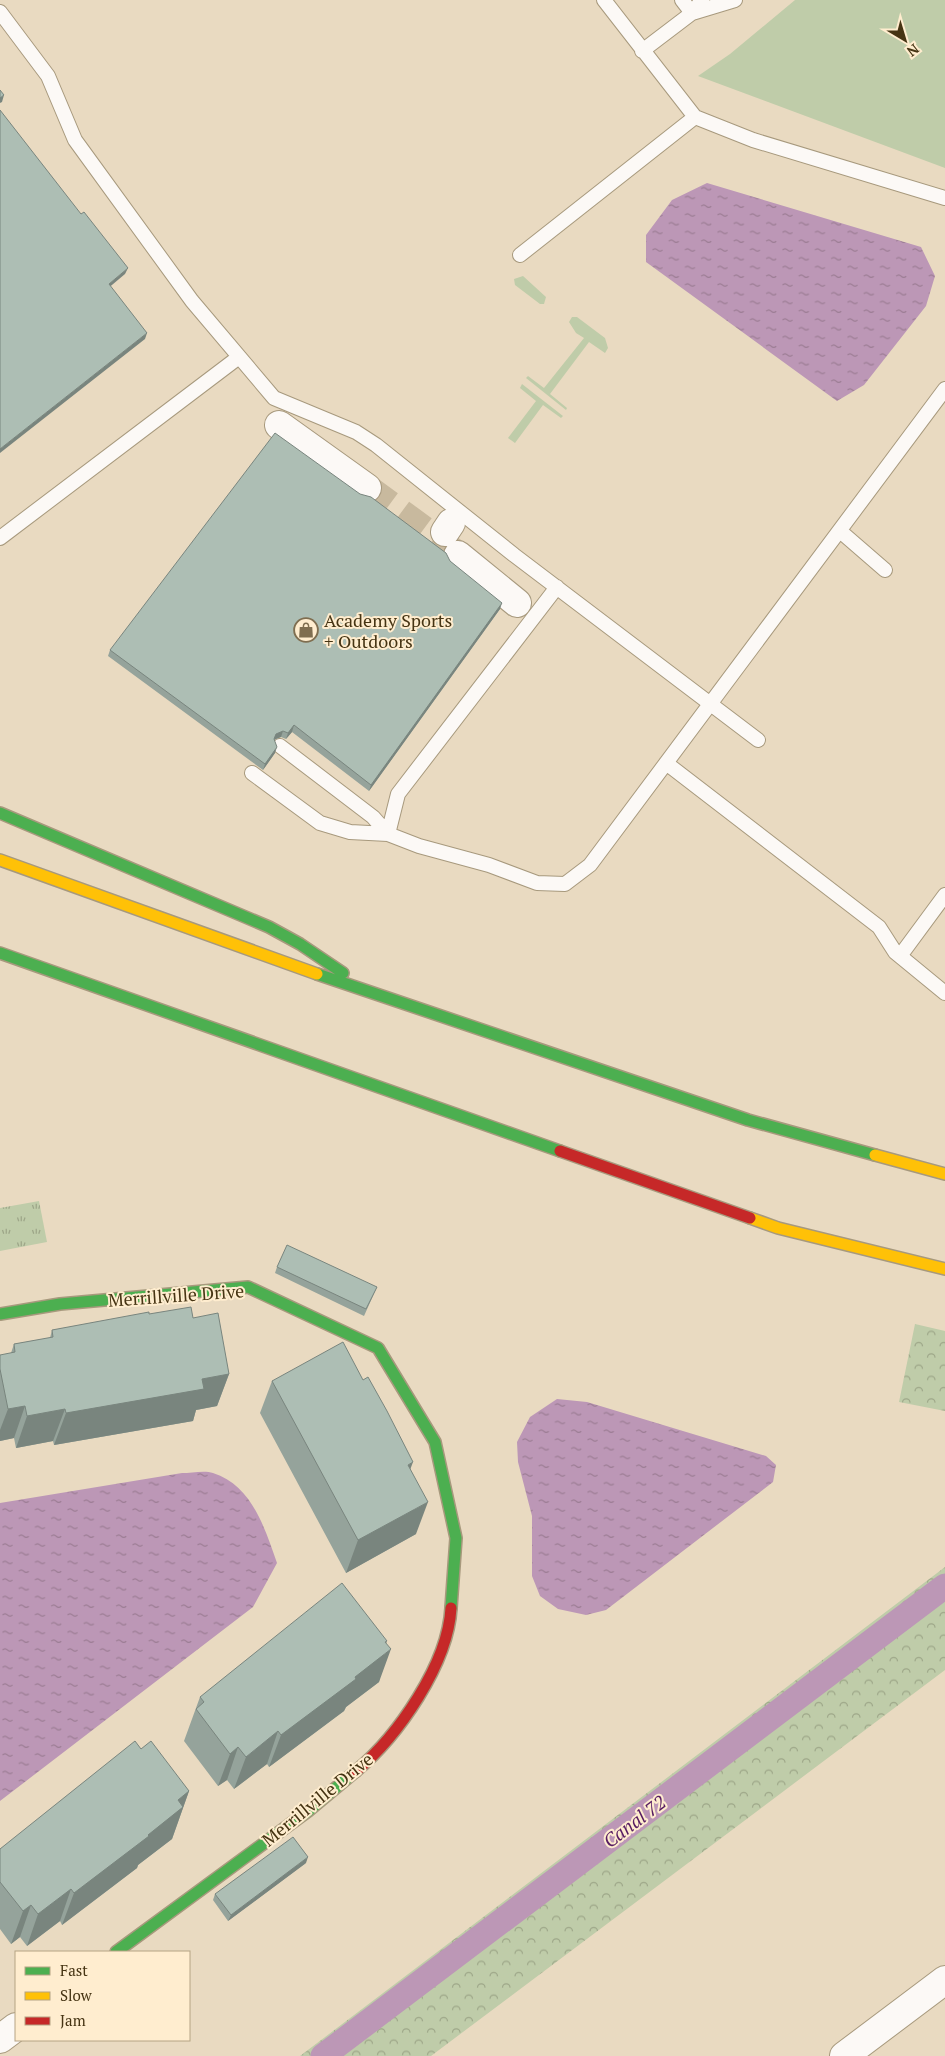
<svg xmlns="http://www.w3.org/2000/svg" width="945" height="2056" viewBox="0 0 945 2056" font-family="'PT Serif',serif">
<style>
.grass{fill:#bfcca9}
.forest{fill:url(#forest-crowns)}
.park{fill:url(#park-tufts)}
.water{fill:url(#water-ripples)}
.lines{fill:none;stroke-linecap:round;stroke-linejoin:round}
.canal{stroke:#bc97b6;stroke-width:25}
.street-tunnel{stroke:#c8b99e;stroke-width:28;stroke-dasharray:28 14;stroke-linecap:butt}
.lane-casing{stroke:#a7997d;stroke-width:16}
.street-casing{stroke:#a7997d;stroke-width:30}
.fast-casing{stroke:#a7997d;stroke-width:14}
.slow-casing{stroke:#a7997d;stroke-width:14}
.jam-casing{stroke:#a7997d;stroke-width:14}
.lane{stroke:#fcf9f6;stroke-width:14}
.street{stroke:#fcf9f6;stroke-width:28}
.fast{stroke:#4caf50;stroke-width:11}
.slow{stroke:#ffc107;stroke-width:11}
.jam{stroke:#c62828;stroke-width:11}
.wall{fill:#95a39b}
.shaded-wall{fill:#79857e}
.building{fill:#adbeb4;stroke:#79857e}
.labels{text-anchor:middle;dominant-baseline:central;stroke-width:4;stroke-linejoin:round;paint-order:stroke}
.poi-label{font-size:18px;fill:#463413;stroke:#ffedcf;text-anchor:start}
.street-label{font-size:18px;fill:#463413;stroke:#ffedcf}
.water-label{font-size:19px;font-style:italic;fill:#571c62;stroke:#ffedcf}
</style>
<defs>
<pattern id="forest-crowns" width="20" height="18" patternUnits="userSpaceOnUse" patternTransform="scale(1.25)"><rect width="20" height="18" fill="#bfcca9"/><path d="M2 6a3 3 0 1 1 6 0M12 15a3 3 0 1 1 6 0" fill="none" stroke="#9da688"/></pattern>
<pattern id="park-tufts" width="24" height="20" patternUnits="userSpaceOnUse" patternTransform="scale(1.25)"><rect width="24" height="20" fill="#bfcca9"/><path d="M3 7l-1-3M5 7V3M7 7l1-3M15 17l-1-3M17 17v-4M19 17l1-3" fill="none" stroke="#9da688"/></pattern>
<pattern id="water-ripples" width="26" height="14" patternUnits="userSpaceOnUse" patternTransform="scale(1.25)"><rect width="26" height="14" fill="#bc97b6"/><path d="M2 4q2-2 4 0t4 0M15 11q2-2 4 0t4 0" fill="none" stroke="#9b7c93"/></pattern>
</defs>
<rect width="100%" height="100%" fill="#e9dac1"/>
<!-- grass -->
<path class="grass" d="M 795,0 L 945,0 L 945,168 L 698,76 L 730,54 Z
M 523,276 L 546,297 L 544,304 L 540,304 L 515,285 L 514,279 Z
M 572,317 L 577,317 L 605,338 L 608,348 L 605,353 L 589,342 L 550,394 L 567,408 L 566,410 L 526,378 L 528,376 L 544,388 L 584,338 L 576,333 L 569,322 Z
M 522,384 L 563,416 L 561,418 L 543,405 L 515,443 L 508,438 L 536,401 L 520,388 Z"/>
<!-- forest -->
<path class="forest" d="M 915,1324 L 945,1331 L 945,1411 L 899,1402 Z
M 945,1567 L 945,1670 L 431,2056 L 300,2056 Z"/>
<!-- park -->
<path class="park" d="M 39,1201 L 47,1242 L 0,1251 L 0,1208 Z"/>
<!-- water -->
<path class="water" d="M 707,183 L 921,247 L 935,276 L 926,306 L 864,385 L 837,401 L 646,262 L 646,235 L 672,200 Z
M 557,1399 L 587,1402 L 766,1456 L 776,1465 L 773,1482 L 606,1610 L 586,1615 L 558,1609 L 540,1596 L 532,1576 L 532,1516 L 518,1462 L 517,1442 L 530,1417 Z
M 182,1473 C 191,1473 205,1470 213,1473 C 252,1485 265,1529 277,1563 L 253,1607 L 0,1801 L 0,1503 Z"/>
<g class="lines">
<!-- canal -->
<path class="canal" d="M 323,2056 L 945,1586"/>
<!-- street-tunnel -->
<path class="street-tunnel" d="M 367,488 L 458,555"/>
<!-- lane casing -->
<g class="lane-casing">
<path id="lane" d="M 604,0 L 695,117 L 753,140 L 945,198
M 682,0 L 692,13
M 0,12 L 48,76 L 75,140 L 192,301 L 274,398 L 356,432 L 376,445 L 514,555 L 758,740
M 692,13 L 735,0
M 642,51 L 692,13 L 702,0
M 520,255 L 695,117
M 840,531 L 885,570
M 0,538 L 239,357
M 280,746 L 373,817 L 388,834
M 666,763 L 879,927 L 895,952 L 945,993
M 252,773 L 320,823 L 350,832 L 388,834 L 419,846 L 489,865 L 537,883 L 565,884 L 590,865 L 945,389
M 388,834 L 398,794 L 557,587
M 900,956 L 945,895"/>
</g>
<!-- street casing -->
<g class="street-casing">
<path id="street" d="M 279,425 L 367,488
M 445,532 L 451,523
M 458,555 L 517,603
M 0,2039 L 16,2027
M 844,2056 L 945,1980"/>
</g>
<!-- fast casing -->
<g class="fast-casing">
<path id="fast" d="M 0,813 L 269,927 L 300,944 L 343,973
M 0,953 L 560,1151
M 317,974 L 748,1120 L 875,1155
M 0,1314 L 60,1304 L 248,1287 L 378,1348 L 435,1442 L 456,1538 L 451,1608
M 116,1952 L 308,1811 L 356,1771"/>
</g>
<!-- slow casing -->
<g class="slow-casing">
<path id="slow" d="M 0,860 L 317,974
M 875,1155 L 945,1174
M 750,1218 L 778,1228 L 945,1269"/>
</g>
<!-- jam casing -->
<g class="jam-casing">
<path id="jam" d="M 560,1151 L 750,1218
M 356,1771 C 398,1736 448,1664 451,1608"/>
</g>
<!-- lane -->
<use href="#lane" class="lane"/>
<!-- street -->
<use href="#street" class="street"/>
<!-- fast -->
<use href="#fast" class="fast"/>
<!-- slow -->
<use href="#slow" class="slow"/>
<!-- jam -->
<use href="#jam" class="jam"/>
</g>
<!-- wall -->
<path class="wall" d="M 450,561 L 500,609 L 369,791 L 292,732 L 286,739 L 281,737 L 274,740 L 275,753 L 263,770 L 108,656 L 110,650 Z
M 277,1267 L 377,1287 L 364,1316 L 275,1273 Z
M 149,1314 L 193,1318 L 229,1374 L 217,1406 L 196,1410 L 193,1421 L 54,1445 L 53,1441 L 16,1448 L 14,1438 L 0,1441 L 0,1369 L 11,1353 L 14,1344 L 50,1338 L 52,1330 Z
M 363,1380 L 410,1470 L 416,1534 L 346,1573 L 260,1413 L 272,1381 Z
M 386,1644 L 379,1682 L 346,1707 L 344,1711 L 269,1767 L 267,1764 L 234,1789 L 227,1780 L 218,1786 L 184,1741 L 200,1697 Z
M 141,1749 L 189,1791 L 172,1839 L 138,1865 L 137,1868 L 62,1925 L 60,1921 L 27,1946 L 20,1937 L 11,1944 L 0,1929 L 0,1849 Z
M 306,1863 L 228,1921 L 213,1900 L 215,1894 Z"/>
<!-- shaded-wall -->
<path class="shaded-wall" d="M 4,95 L 2,102 L 0,103 L 0,98 Z
M 128,268 L 125,274 L 106,290 L 109,284 Z
M 147,333 L 145,339 L 0,453 L 0,449 Z
M 502,603 L 500,609 L 369,791 L 371,785 Z
M 294,725 L 292,732 L 286,739 L 288,733 Z
M 283,731 L 281,737 L 273,740 L 276,734 Z
M 277,747 L 275,753 L 263,770 L 265,764 Z
M 229,1374 L 217,1406 L 196,1410 L 193,1421 L 54,1445 L 66,1413 L 202,1379 Z
M 25,1406 L 14,1438 L 0,1441 L 0,1430 L 8,1409 Z
M 65,1409 L 53,1441 L 16,1448 L 27,1416 Z
M 413,1462 L 401,1494 L 408,1465 Z
M 428,1502 L 416,1534 L 346,1573 L 358,1540 Z
M 387,1641 L 382,1656 L 391,1649 L 379,1682 L 346,1707 L 344,1711 L 269,1767 L 281,1735 L 355,1677 Z
M 278,1731 L 267,1764 L 234,1789 L 246,1757 Z
M 238,1747 L 227,1780 L 218,1786 L 230,1754 Z
M 189,1791 L 172,1839 L 138,1865 L 137,1868 L 62,1925 L 74,1893 L 148,1835 L 178,1800 Z
M 308,1857 L 306,1863 L 228,1921 L 231,1915 Z
M 71,1889 L 60,1921 L 27,1946 L 38,1914 Z
M 31,1905 L 20,1937 L 11,1944 L 23,1911 Z"/>
<!-- building -->
<path class="building" d="M 0,90 L 4,95 L 0,98 Z
M 0,110 L 81,214 L 84,212 L 128,268 L 109,284 L 147,333 L 0,449 Z
M 275,433 L 360,494 L 371,497 L 446,553 L 450,561 L 502,603 L 371,785 L 294,725 L 288,733 L 283,731 L 276,734 L 274,739 L 277,747 L 265,764 L 110,650 Z
M 287,1245 L 377,1287 L 366,1309 L 277,1267 Z
M 191,1307 L 193,1318 L 218,1313 L 229,1374 L 202,1379 L 204,1389 L 66,1413 L 65,1409 L 27,1416 L 25,1406 L 8,1409 L 0,1369 L 0,1355 L 15,1352 L 14,1344 L 53,1337 L 52,1330 L 149,1312 L 149,1314 Z
M 343,1342 L 363,1380 L 368,1377 L 387,1411 L 413,1462 L 408,1465 L 428,1502 L 358,1540 L 272,1381 Z
M 342,1583 L 387,1641 L 385,1642 L 391,1649 L 355,1677 L 356,1679 L 281,1735 L 278,1731 L 246,1757 L 238,1747 L 230,1754 L 196,1709 L 204,1702 L 200,1697 Z
M 135,1741 L 141,1749 L 151,1741 L 189,1791 L 178,1800 L 183,1807 L 148,1835 L 149,1836 L 74,1893 L 71,1889 L 38,1914 L 31,1905 L 23,1911 L 0,1882 L 0,1849 Z
M 293,1837 L 308,1857 L 231,1915 L 215,1894 Z"/>
<!-- icons -->
<defs>
<g id="shop-ring" transform="scale(1.25)"><circle r="9.5" fill="#ffedcf" stroke="#7f6e50" stroke-width="1.5"/><path d="M-5-2.5h2.3a2.7 3.5 0 0 1 5.4 0H5L5.5 6h-11ZM-1.5-2.5h3a1.5 2.3 0 0 0-3 0Z" fill="#7f6e50"/></g>
</defs>
<g fill-rule="evenodd">
<use href="#shop-ring" x="306" y="630"/>
</g>
<g class="labels">
<!-- poi labels -->
<g class="poi-label">
<text x="324" y="620">Academy Sports<tspan x="324" dy="21">+ Outdoors</tspan></text>
</g>
<!-- street labels -->
<g class="street-label">
<text transform="translate(176 1295) rotate(-4)">Merrillville Drive</text>
<text transform="translate(317 1799) rotate(-39)">Merrillville Drive</text>
</g>
<!-- water labels -->
<g class="water-label">
<text transform="translate(634 1821) rotate(-37)">Canal 72</text>
</g>
</g>
<!-- legend -->
<rect x="15" y="1951" width="175" height="90" fill="#ffedcf" stroke="#b5a384"/>
<rect x="25" y="1967" width="25" height="8" fill="#4caf50" stroke="#b5a384"/>
<text x="60" y="1976" font-size="15" fill="#463413">Fast</text>
<rect x="25" y="1992" width="25" height="8" fill="#ffc107" stroke="#b5a384"/>
<text x="60" y="2001" font-size="15" fill="#463413">Slow</text>
<rect x="25" y="2017" width="25" height="8" fill="#c62828" stroke="#b5a384"/>
<text x="60" y="2026" font-size="15" fill="#463413">Jam</text>
<!-- north arrow -->
<g transform="translate(905 40) rotate(142)" stroke="#ffedcf" stroke-width="4" paint-order="stroke">
<path d="M0-4L9 19L0 12L-9 19Z" fill="#463413"/>
<text y="-8" font-size="14" font-weight="bold" text-anchor="middle" fill="#463413">N</text>
</g>
</svg>
